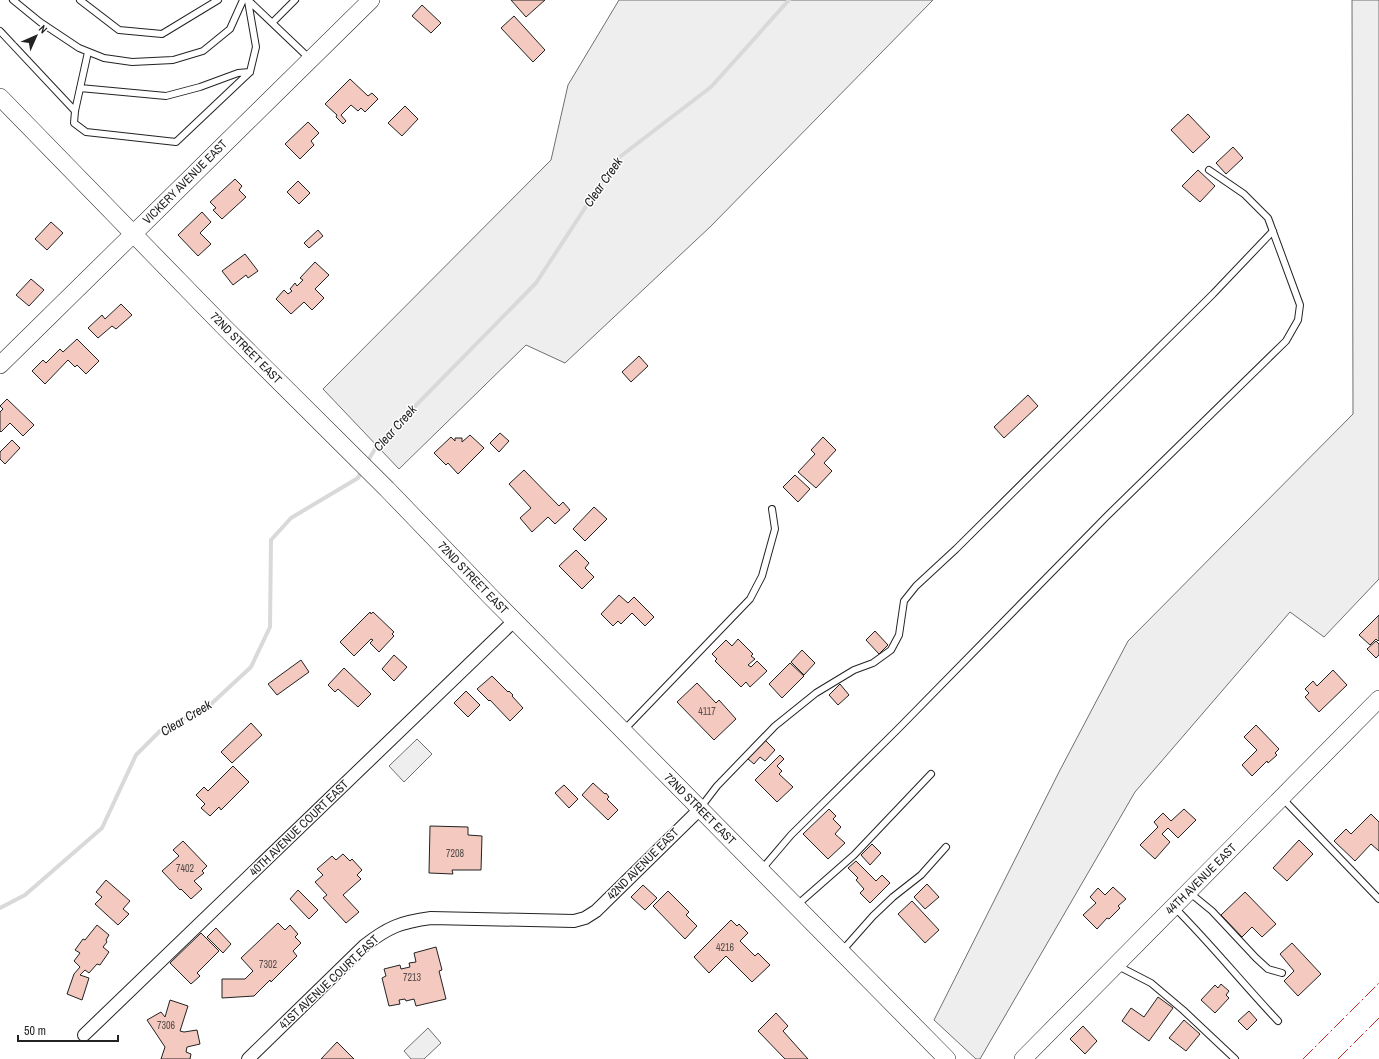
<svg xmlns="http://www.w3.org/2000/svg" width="1379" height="1059" viewBox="0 0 1379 1059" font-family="'Archivo Narrow',sans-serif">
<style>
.green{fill:#eee;stroke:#6f6f6f}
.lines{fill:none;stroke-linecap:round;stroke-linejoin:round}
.stream{stroke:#d9d9d9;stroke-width:4}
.building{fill:#f3c9c0;stroke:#222}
.lane-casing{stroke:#222;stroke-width:8}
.street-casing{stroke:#222;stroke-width:14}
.secondary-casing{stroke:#222;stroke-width:18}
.lane{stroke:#fff;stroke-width:6}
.street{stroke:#fff;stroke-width:12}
.secondary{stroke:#fff;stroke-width:17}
.power{stroke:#c62828;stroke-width:1;stroke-dasharray:14 3 2 3;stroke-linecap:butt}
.labels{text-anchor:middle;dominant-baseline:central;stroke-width:3;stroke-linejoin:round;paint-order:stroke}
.number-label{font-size:10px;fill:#564c4a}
.street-label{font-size:12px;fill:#222;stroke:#fff}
.water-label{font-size:13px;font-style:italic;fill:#222;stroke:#fff}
</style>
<rect width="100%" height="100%" fill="#fff"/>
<!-- green -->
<path class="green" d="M 619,0 L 933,0 L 710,227 L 565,363 L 526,345 L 399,469 L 323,389 L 551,160 L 568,85 Z
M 1352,0 L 1379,0 L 1379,579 L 1324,637 L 1290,612 L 1135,792 L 980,1059 L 976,1059 L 934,1020 L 1059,772 L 1128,641 L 1353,414 Z
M 417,739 L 432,754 L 404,782 L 389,766 Z
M 428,1028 L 441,1043 L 424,1059 L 411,1059 L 404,1051 Z"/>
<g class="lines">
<!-- stream -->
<path class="stream" d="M 366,464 L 378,444 L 536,283 L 617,159 L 711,87 L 789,0
M 0,908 L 25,895 L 102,828 L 136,755 L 160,731 L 210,705 L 251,667 L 270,627 L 271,540 L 291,518 L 358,478 L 363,469"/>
</g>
<!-- building -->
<path class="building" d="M 511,0 L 545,0 L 526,17 Z
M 422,5 L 441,23 L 431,33 L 412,16 Z
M 514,16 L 545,50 L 533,62 L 501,28 Z
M 350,79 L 368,96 L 372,93 L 378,99 L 365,112 L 361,108 L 358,111 L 351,105 L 341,115 L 346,121 L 343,124 L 336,117 L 337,115 L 325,104 Z
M 405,106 L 418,119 L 402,136 L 388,123 Z
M 1188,114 L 1210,137 L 1193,153 L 1171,130 Z
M 308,122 L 319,133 L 311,141 L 314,145 L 300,159 L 285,144 Z
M 1233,147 L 1243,158 L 1226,174 L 1216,163 Z
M 1198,170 L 1215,186 L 1200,202 L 1182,186 Z
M 235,179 L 242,186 L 239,190 L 246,197 L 222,219 L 213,210 L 216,208 L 210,202 Z
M 298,181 L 310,193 L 299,204 L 287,192 Z
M 202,212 L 211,222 L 200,233 L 211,244 L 198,256 L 178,235 Z
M 51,222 L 63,233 L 47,250 L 35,239 Z
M 318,230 L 323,236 L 309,248 L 304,243 Z
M 245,254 L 258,271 L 248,278 L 246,275 L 233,285 L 222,271 Z
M 315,262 L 329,275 L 315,289 L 324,298 L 312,310 L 304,302 L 291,314 L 276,299 L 284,290 L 288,294 L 292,291 L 290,289 L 295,283 L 297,286 L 303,280 L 300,278 Z
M 31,279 L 44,290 L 29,306 L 16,295 Z
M 121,304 L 132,315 L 116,329 L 112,326 L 98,338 L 88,328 L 102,315 L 105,319 Z
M 77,339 L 99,361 L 86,374 L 77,365 L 75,367 L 68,360 L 45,384 L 32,371 L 43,360 L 46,363 L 60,349 L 63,352 Z
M 639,356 L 648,366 L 631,382 L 622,372 Z
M 1028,395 L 1038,406 L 1004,438 L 994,427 Z
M 7,399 L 34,425 L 23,436 L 10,423 L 1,432 L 0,431 L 0,412 L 3,409 L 0,406 Z
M 500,433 L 509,441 L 499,452 L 490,443 Z
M 470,435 L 484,448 L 458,474 L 448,463 L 446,465 L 434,453 L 451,437 L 455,441 L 455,438 L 462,438 L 462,442 Z
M 823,437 L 836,450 L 824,463 L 832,471 L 816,488 L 798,472 L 815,454 L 811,450 Z
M 12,440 L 20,448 L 5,464 L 0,459 L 0,452 Z
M 524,470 L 559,506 L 563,502 L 570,510 L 555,524 L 548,517 L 532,532 L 520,518 L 531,508 L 509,484 Z
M 795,475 L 810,489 L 798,502 L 783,487 Z
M 594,507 L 607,519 L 585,541 L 573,529 Z
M 576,550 L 589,563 L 585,568 L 594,577 L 582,589 L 559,566 Z
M 619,595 L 628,603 L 634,597 L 654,617 L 645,626 L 632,613 L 621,624 L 618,621 L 613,626 L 601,614 Z
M 370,612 L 371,614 L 373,612 L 394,632 L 392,634 L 394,636 L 379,652 L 370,643 L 373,640 L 371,639 L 354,656 L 340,642 Z
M 1379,615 L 1379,640 L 1378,641 L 1376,639 L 1370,645 L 1359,635 Z
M 875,631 L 888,645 L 879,654 L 866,640 Z
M 738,639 L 753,654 L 751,656 L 755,659 L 748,665 L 751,667 L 757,661 L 767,671 L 750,687 L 746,682 L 741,687 L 715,661 L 717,659 L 712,654 L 726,640 L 732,646 Z
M 1376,641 L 1379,644 L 1379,655 L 1376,658 L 1367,649 Z
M 802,650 L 815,663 L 804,675 L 791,662 Z
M 394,655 L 407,667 L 394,681 L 382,669 Z
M 301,660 L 309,672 L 277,695 L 268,684 Z
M 790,663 L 804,676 L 782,698 L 769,684 Z
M 344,668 L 371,694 L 358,707 L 338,689 L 335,692 L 328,685 Z
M 1333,670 L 1347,685 L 1319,712 L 1305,697 L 1309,693 L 1305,689 L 1313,681 L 1317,686 Z
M 492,676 L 508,692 L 509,691 L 513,695 L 512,696 L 523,708 L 510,721 L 490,700 L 489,701 L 477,689 Z
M 697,683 L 716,703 L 719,700 L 736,719 L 714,740 L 677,702 Z
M 840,684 L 849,695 L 838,705 L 829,695 Z
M 466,691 L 480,705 L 468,717 L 454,703 Z
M 251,723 L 262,735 L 232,763 L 221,752 Z
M 1256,725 L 1279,749 L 1275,753 L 1277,755 L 1268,763 L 1267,761 L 1252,776 L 1242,765 L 1257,750 L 1244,737 Z
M 765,740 L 775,750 L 765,761 L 760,757 L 754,764 L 748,759 Z
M 780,755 L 784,759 L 777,766 L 782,771 L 779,774 L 793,787 L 777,802 L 755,780 Z
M 233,766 L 249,782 L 221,810 L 219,807 L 210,816 L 201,808 L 205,804 L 196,795 L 204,787 L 208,791 Z
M 593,783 L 605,794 L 606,793 L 609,797 L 607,799 L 618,810 L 608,820 L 582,795 Z
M 564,785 L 578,799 L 569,808 L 555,793 Z
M 829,809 L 836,816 L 833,819 L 841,827 L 835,834 L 845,843 L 828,859 L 803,834 Z
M 1184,809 L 1196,820 L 1178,838 L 1168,828 L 1162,834 L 1170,842 L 1155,859 L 1140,845 L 1158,827 L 1154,822 L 1163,813 L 1171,821 Z
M 1371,814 L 1379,822 L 1379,851 L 1371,844 L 1355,861 L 1334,841 L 1346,829 L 1351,834 Z
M 430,826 L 468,827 L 468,835 L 482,836 L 481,870 L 452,870 L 453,874 L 429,873 Z
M 1299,840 L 1313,854 L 1287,881 L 1273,868 Z
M 183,841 L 207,866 L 202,871 L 204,873 L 194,881 L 202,889 L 191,899 L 181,889 L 180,890 L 162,871 L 179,856 L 173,850 Z
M 872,844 L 881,853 L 870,865 L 861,855 Z
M 343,854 L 350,861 L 352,859 L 362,870 L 357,875 L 361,879 L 343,895 L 359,912 L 346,923 L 323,898 L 327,895 L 315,882 L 323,875 L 317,869 L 332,856 L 336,860 Z
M 856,861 L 876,881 L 882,875 L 890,883 L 870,903 L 860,893 L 864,889 L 856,880 L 858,878 L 848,868 Z
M 106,880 L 130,901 L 123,909 L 129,914 L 118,925 L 95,904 L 102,897 L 96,892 Z
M 927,884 L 939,897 L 925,909 L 914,897 Z
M 643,885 L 657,898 L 645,910 L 631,897 Z
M 1113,887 L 1126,899 L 1118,906 L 1120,908 L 1109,919 L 1107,918 L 1097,929 L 1083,915 L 1096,903 L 1090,897 L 1098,888 L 1105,895 Z
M 298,890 L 318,910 L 309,919 L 290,899 Z
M 668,891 L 689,912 L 686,915 L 697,926 L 685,939 L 653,906 Z
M 1245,892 L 1276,924 L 1262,937 L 1252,927 L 1242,937 L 1221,915 Z
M 912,901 L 939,930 L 925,943 L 898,914 Z
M 731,920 L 737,926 L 739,924 L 748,933 L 740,941 L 755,956 L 758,953 L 770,965 L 752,982 L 726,956 L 709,973 L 694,957 Z
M 278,923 L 285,930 L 290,925 L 298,934 L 295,937 L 301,943 L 293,951 L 297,956 L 271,982 L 270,980 L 254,996 L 222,998 L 222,979 L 245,979 L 253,971 L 241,958 Z
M 97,925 L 109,935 L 106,940 L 107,942 L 103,947 L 109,952 L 100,965 L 97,964 L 89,973 L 85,970 L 80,975 L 89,978 L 82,1000 L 67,994 L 74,974 L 80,967 L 74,961 L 80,953 L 75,950 L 83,939 L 85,940 Z
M 216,928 L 231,944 L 223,953 L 207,937 Z
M 201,933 L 219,951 L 197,973 L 200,976 L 191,984 L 170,963 Z
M 1292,943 L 1321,974 L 1298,996 L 1284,981 L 1294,971 L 1280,954 Z
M 436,947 L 442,970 L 439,971 L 446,999 L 416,1006 L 414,999 L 406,1001 L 405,999 L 399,1000 L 400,1004 L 389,1006 L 382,978 L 386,976 L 384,969 L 400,965 L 401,969 L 410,967 L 409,963 L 416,962 L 414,953 Z
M 1221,984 L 1229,991 L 1226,995 L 1229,998 L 1215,1013 L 1201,1000 L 1215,985 L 1218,988 Z
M 1158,997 L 1173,1008 L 1149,1041 L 1122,1021 L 1131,1008 L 1144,1017 Z
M 170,1000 L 188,1006 L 180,1031 L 184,1032 L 197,1030 L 200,1044 L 187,1047 L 186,1052 L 191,1054 L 190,1059 L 161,1059 L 165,1047 L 147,1020 L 161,1012 L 165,1017 Z
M 1249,1011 L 1257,1020 L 1247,1030 L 1238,1021 Z
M 776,1013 L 788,1026 L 783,1031 L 808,1059 L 785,1059 L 758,1031 Z
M 1184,1020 L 1200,1034 L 1186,1051 L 1169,1038 Z
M 1083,1026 L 1097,1041 L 1085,1054 L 1070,1039 Z
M 337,1042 L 354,1059 L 321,1059 Z"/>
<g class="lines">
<!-- lane casing -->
<g class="lane-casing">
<path id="lane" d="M 13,0 L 40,22 L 79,48 L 104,58 L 132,62 L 173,60 L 203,51 L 230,29 L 243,0
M 80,0 L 119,30 L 162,34 L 218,0
M 248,0 L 310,59
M 272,23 L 295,0
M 0,31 L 75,111
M 88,52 L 75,111 L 74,123 L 86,132 L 176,142 L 250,72 L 256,47 L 248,1
M 80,88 L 166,96 L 200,87 L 238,73 L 250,72
M 624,730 L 750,599 L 762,576 L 775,529 L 772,509
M 1283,799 L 1379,899
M 701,807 L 717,786 L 775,726 L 816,693 L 854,670 L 873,663 L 891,650 L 899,635 L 904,601 L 916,586 L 956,549 L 1213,294 L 1273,231
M 762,869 L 791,835 L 899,728 L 1106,517 L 1286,341 L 1298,320 L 1300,305 L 1268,218 L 1244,194 L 1209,170
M 1190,893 L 1212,911 L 1256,958 L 1268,969 L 1282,973
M 797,905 L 854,855 L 931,774
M 1175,908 C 1211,944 1243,984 1278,1021
M 842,951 L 873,916 L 893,897 L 921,875 L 946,847
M 1118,966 L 1151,983 L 1183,1010 L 1235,1059"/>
</g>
<!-- street casing -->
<g class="street-casing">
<path id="street" d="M 84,1035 L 514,621
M 248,1059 L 364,946 C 388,927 401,922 431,918 L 574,921 L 585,918 L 596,911 L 700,809"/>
</g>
<!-- secondary casing -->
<g class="secondary-casing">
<path id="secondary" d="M 0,97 L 225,328 L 387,489 L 490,596 L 947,1059
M 0,365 L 371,0
M 1023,1059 L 1379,699"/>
</g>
<!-- lane -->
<use href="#lane" class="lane"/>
<!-- street -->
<use href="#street" class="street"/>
<!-- secondary -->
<use href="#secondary" class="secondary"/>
<!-- power -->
<path class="power" d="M 1303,1059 L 1379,983
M 1338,1059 L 1379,1018"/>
</g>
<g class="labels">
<!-- number labels -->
<g class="number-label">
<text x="707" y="711">4117</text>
<text x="455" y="853">7208</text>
<text x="185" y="868">7402</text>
<text x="725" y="947">4216</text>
<text x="268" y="964">7302</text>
<text x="412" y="977">7213</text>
<text x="166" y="1025">7306</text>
</g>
<!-- street labels -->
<g class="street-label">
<text transform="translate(185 182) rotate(-45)">VICKERY AVENUE EAST</text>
<text transform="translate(246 348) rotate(45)">72ND STREET EAST</text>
<text transform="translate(473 578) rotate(46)">72ND STREET EAST</text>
<text transform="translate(700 809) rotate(45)">72ND STREET EAST</text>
<text transform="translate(299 828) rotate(-44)">40TH AVENUE COURT EAST</text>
<text transform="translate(643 864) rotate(-45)">42ND AVENUE EAST</text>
<text transform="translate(1201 879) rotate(-45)">44TH AVENUE EAST</text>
<text transform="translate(329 982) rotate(-43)">41ST AVENUE COURT EAST</text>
</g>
<!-- water labels -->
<g class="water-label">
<text transform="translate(603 182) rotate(-55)">Clear Creek</text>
<text transform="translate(395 428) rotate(-48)">Clear Creek</text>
<text transform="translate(186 718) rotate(-31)">Clear Creek</text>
</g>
</g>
<!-- north arrow -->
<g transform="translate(36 36) rotate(45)" stroke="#ffffff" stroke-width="3" paint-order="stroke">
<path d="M0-3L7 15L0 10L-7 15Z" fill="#222222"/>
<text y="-6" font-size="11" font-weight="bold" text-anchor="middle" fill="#222222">N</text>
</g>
<!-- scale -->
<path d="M18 1035v6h100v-6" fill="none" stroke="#222222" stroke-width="2"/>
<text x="24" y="1035" font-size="12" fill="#222222" stroke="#ffffff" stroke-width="3" paint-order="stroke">50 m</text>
</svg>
